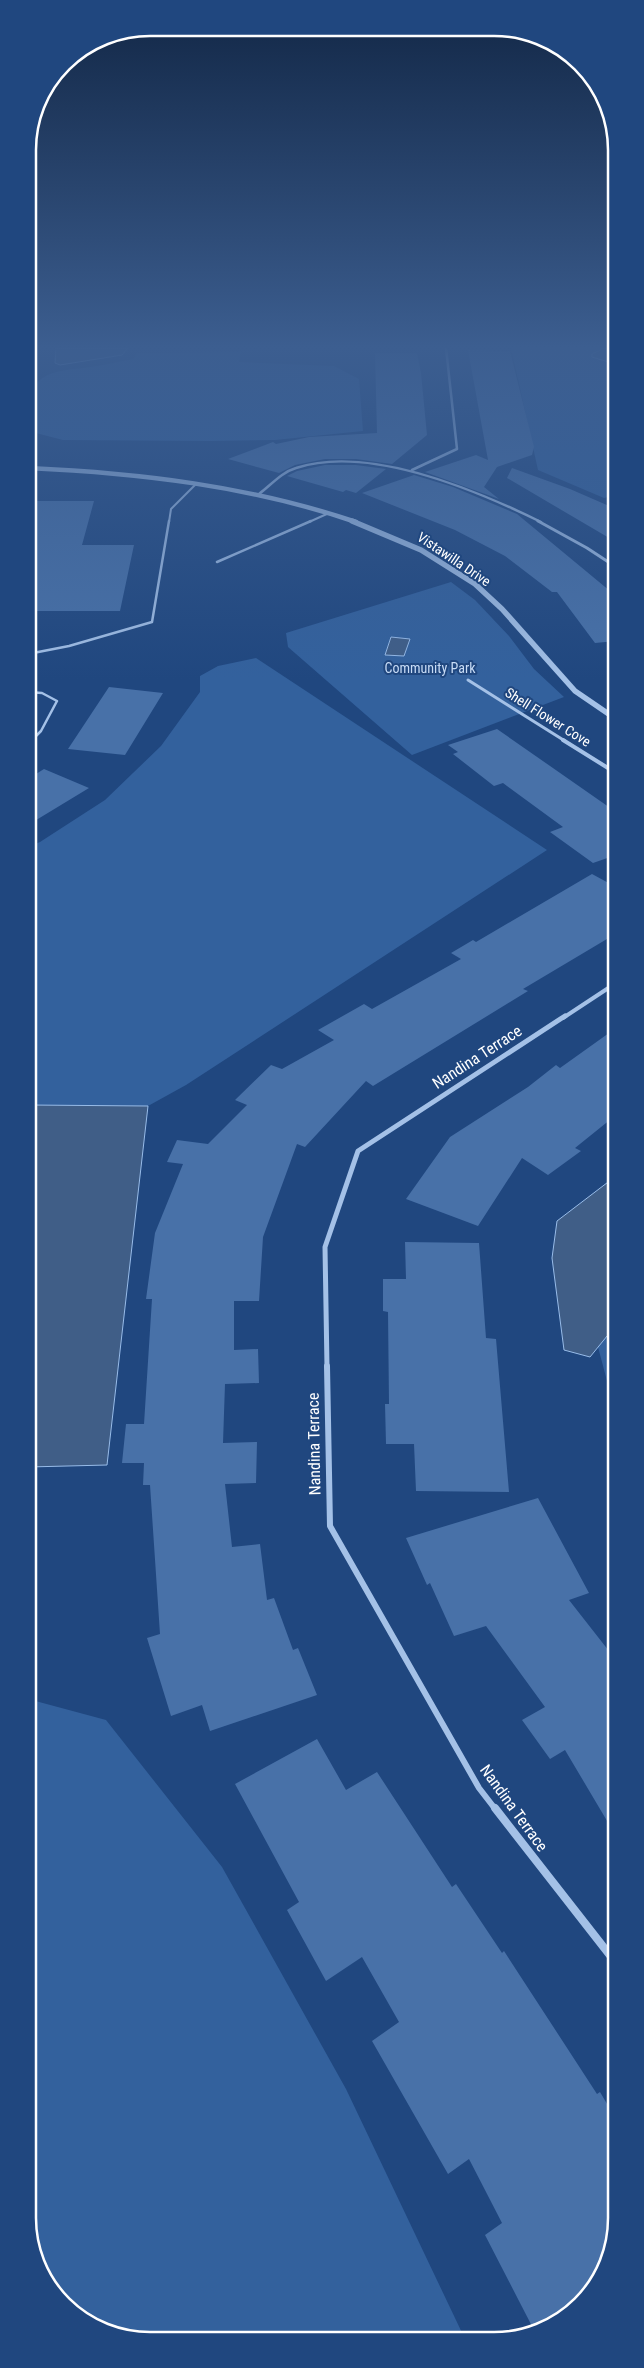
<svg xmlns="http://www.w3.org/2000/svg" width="644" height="2368" viewBox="0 0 644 2368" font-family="'Roboto Condensed',sans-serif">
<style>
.green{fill:#33619d}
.water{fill:#405e87;stroke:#98bce9}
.building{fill:#4871a8}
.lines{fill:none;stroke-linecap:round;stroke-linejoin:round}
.service-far2{stroke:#a4c1e7;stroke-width:2}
.service-far1{stroke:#a4c1e7;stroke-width:2.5}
.service{stroke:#a4c1e7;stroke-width:3}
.minor-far5{stroke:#a4c1e7;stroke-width:2.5}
.minor-far4{stroke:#a4c1e7;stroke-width:3}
.minor-far3{stroke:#a4c1e7;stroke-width:4}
.minor-far2{stroke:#a4c1e7;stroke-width:5}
.minor-far1{stroke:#a4c1e7;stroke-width:6}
.minor{stroke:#a4c1e7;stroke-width:8}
.tertiary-far1{stroke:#a4c1e7;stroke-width:4.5}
.tertiary{stroke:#a4c1e7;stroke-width:5.5}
.labels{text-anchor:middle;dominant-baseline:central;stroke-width:4;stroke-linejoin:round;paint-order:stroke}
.far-street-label{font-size:14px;fill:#fff;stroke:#20477f}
.far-park-label{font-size:14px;fill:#c8dcf6;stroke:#20477f}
.street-label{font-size:16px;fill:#fff;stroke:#20477f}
.rim{fill:none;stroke:#fff;stroke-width:2.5}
</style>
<rect width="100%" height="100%" fill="#20477f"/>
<!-- green -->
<path class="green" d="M 511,348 L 604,348 L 592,353 L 592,356 L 615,364 L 616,495 L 604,498 L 538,470 Z
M 241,352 L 239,362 L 334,366 L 359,379 L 363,431 L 275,440 L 210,441 L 63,440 L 28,431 C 28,422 26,409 28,400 C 36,371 59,371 83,368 C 100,366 116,362 133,359 L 137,353 Z
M 451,582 L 475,600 L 509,636 L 534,669 L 564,697 L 412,755 L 288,647 L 286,633 Z
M 256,658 L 547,850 L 186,1085 L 148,1106 L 28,1105 L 28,847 L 40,842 L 105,800 L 161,746 L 200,692 L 200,676 L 218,666 Z
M 616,1325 L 616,1415 L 598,1347 Z
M 28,1699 L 106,1720 L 222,1867 L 346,2089 L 465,2339 L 126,2338 L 63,2304 L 40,2272 L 29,2234 Z"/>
<!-- water -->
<path class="water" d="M 56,348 L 128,348 L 122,355 L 60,365 L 55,363 Z
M 604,348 L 615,348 L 615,364 L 592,357 L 592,354 Z
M 391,637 L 410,639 L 404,656 L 385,655 Z
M 28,1105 L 148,1106 L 107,1465 L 28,1467 Z
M 616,1176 L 616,1325 L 590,1357 L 564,1350 L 552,1258 L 557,1221 Z"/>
<!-- building -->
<path class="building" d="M 468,350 L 510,351 L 534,447 L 532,455 L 497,467 L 484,487 L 499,499 L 425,472 L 476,455 L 488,460 Z
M 375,353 L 417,353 L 421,373 L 427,435 L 392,464 L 356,459 L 325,459 L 295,465 L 279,473 L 228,459 L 273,442 L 276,444 L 309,437 L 377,433 Z
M 325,465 L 356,465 L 386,469 L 356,493 L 346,490 L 343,492 L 287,476 L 297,471 Z
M 512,468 L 570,489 L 616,509 L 616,542 L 507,478 Z
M 414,475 L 453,487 L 517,514 L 616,596 L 616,641 L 595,643 L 557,592 L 552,592 L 505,556 L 455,530 L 362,493 Z
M 28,501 L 94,501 L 82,545 L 134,545 L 120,611 L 28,611 Z
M 109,687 L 163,693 L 125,755 L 68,749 Z
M 497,729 L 616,812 L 616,855 L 593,863 L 550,832 L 563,827 L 503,783 L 494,786 L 453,754 L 458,752 L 448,745 Z
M 44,769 L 89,788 L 28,825 L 28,779 Z
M 592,874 L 616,887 L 616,932 L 612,936 L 523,989 L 528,991 L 373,1086 L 366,1081 L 305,1147 L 297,1144 L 263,1237 L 259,1301 L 234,1301 L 234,1350 L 258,1349 L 259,1383 L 225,1384 L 223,1443 L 257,1442 L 256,1483 L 225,1484 L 232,1547 L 260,1544 L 267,1600 L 274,1598 L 293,1650 L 298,1648 L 317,1695 L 210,1731 L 202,1705 L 171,1716 L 147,1638 L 160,1634 L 150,1485 L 143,1485 L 144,1463 L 122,1463 L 126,1424 L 144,1424 L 152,1299 L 146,1299 L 155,1233 L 183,1164 L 167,1162 L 177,1140 L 208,1144 L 247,1105 L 235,1100 L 271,1065 L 282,1069 L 334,1040 L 318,1030 L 364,1004 L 372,1009 L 461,959 L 451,953 L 473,940 L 476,942 Z
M 616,1028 L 616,1115 L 575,1148 L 581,1151 L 548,1175 L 522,1158 L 478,1226 L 406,1199 L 450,1137 L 528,1087 L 556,1065 L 560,1068 Z
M 405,1242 L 479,1243 L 486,1338 L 496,1339 L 509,1492 L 416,1491 L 414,1444 L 386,1444 L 385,1404 L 389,1404 L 388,1312 L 383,1311 L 383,1279 L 406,1279 Z
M 538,1498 L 589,1593 L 569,1600 L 616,1660 L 616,1836 L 565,1750 L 550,1759 L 522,1720 L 545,1707 L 486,1626 L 454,1636 L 430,1583 L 427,1585 L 406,1538 Z
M 317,1739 L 346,1790 L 377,1772 L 452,1887 L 456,1884 L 502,1953 L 504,1951 L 597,2094 L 600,2092 L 616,2119 L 616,2225 L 607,2265 L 586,2299 L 548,2328 L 535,2332 L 485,2235 L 502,2223 L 469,2159 L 448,2174 L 372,2041 L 399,2022 L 362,1957 L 326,1981 L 287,1910 L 299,1902 L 235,1784 Z"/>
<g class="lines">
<!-- service-far2 -->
<path class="service-far2" d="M 169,522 L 171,509 L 197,483
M 309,522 L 329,513"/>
<!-- service-far1 -->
<path class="service-far1" d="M 217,562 L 311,521
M 28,654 L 69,646 L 152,622 L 169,521
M 28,692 L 42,693 L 57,701 L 41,731 L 31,741"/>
<!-- service -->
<path class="service" d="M 28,744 L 32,740"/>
<!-- minor-far5 -->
<path class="minor-far5" d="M 412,470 L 457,449 L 446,348
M 259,494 C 271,485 282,472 296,468 C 369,444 476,490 541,522"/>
<!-- minor-far4 -->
<path class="minor-far4" d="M 538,521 L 587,548 L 616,567
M 468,680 L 565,741"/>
<!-- minor-far3 -->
<path class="minor-far3" d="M 563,740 L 616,773
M 563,1018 L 616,983"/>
<!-- minor-far2 -->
<path class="minor-far2" d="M 327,1367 L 325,1247 L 358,1151 L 565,1016"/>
<!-- minor-far1 -->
<path class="minor-far1" d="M 327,1366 L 330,1526 L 479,1788 L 496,1810"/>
<!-- minor -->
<path class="minor" d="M 495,1808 L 616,1963"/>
<!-- tertiary-far1 -->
<path class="tertiary-far1" d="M 28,468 C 139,473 250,486 356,522"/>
<!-- tertiary -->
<path class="tertiary" d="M 352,521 L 421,550 L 475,584 L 502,609 L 575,691 L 616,719"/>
</g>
<!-- sky -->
<linearGradient id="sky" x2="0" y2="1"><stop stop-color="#122746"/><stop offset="0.51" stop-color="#3c5e90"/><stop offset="1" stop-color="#3c5e90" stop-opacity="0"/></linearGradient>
<rect width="644" height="680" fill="url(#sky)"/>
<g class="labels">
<!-- far-street labels -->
<g class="far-street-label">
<text transform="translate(454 559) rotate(34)">Vistawilla Drive</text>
<text transform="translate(548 717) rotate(32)">Shell Flower Cove</text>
</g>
<!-- far-park labels -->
<g class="far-park-label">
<text x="430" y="668">Community Park</text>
</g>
<!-- street labels -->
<g class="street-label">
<text transform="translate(477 1057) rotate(-33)">Nandina Terrace</text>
<text transform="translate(314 1444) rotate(-91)">Nandina Terrace</text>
<text transform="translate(514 1808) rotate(54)">Nandina Terrace</text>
</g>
</g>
<!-- crop -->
<path d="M0 0H644V2368H0ZM150 36H494A114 114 0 0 1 608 150V2218A114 114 0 0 1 494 2332H150A114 114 0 0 1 36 2218V150A114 114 0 0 1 150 36Z" fill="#20477f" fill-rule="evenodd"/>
<path class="rim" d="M150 36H494A114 114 0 0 1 608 150V2218A114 114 0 0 1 494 2332H150A114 114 0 0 1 36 2218V150A114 114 0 0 1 150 36Z"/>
</svg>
